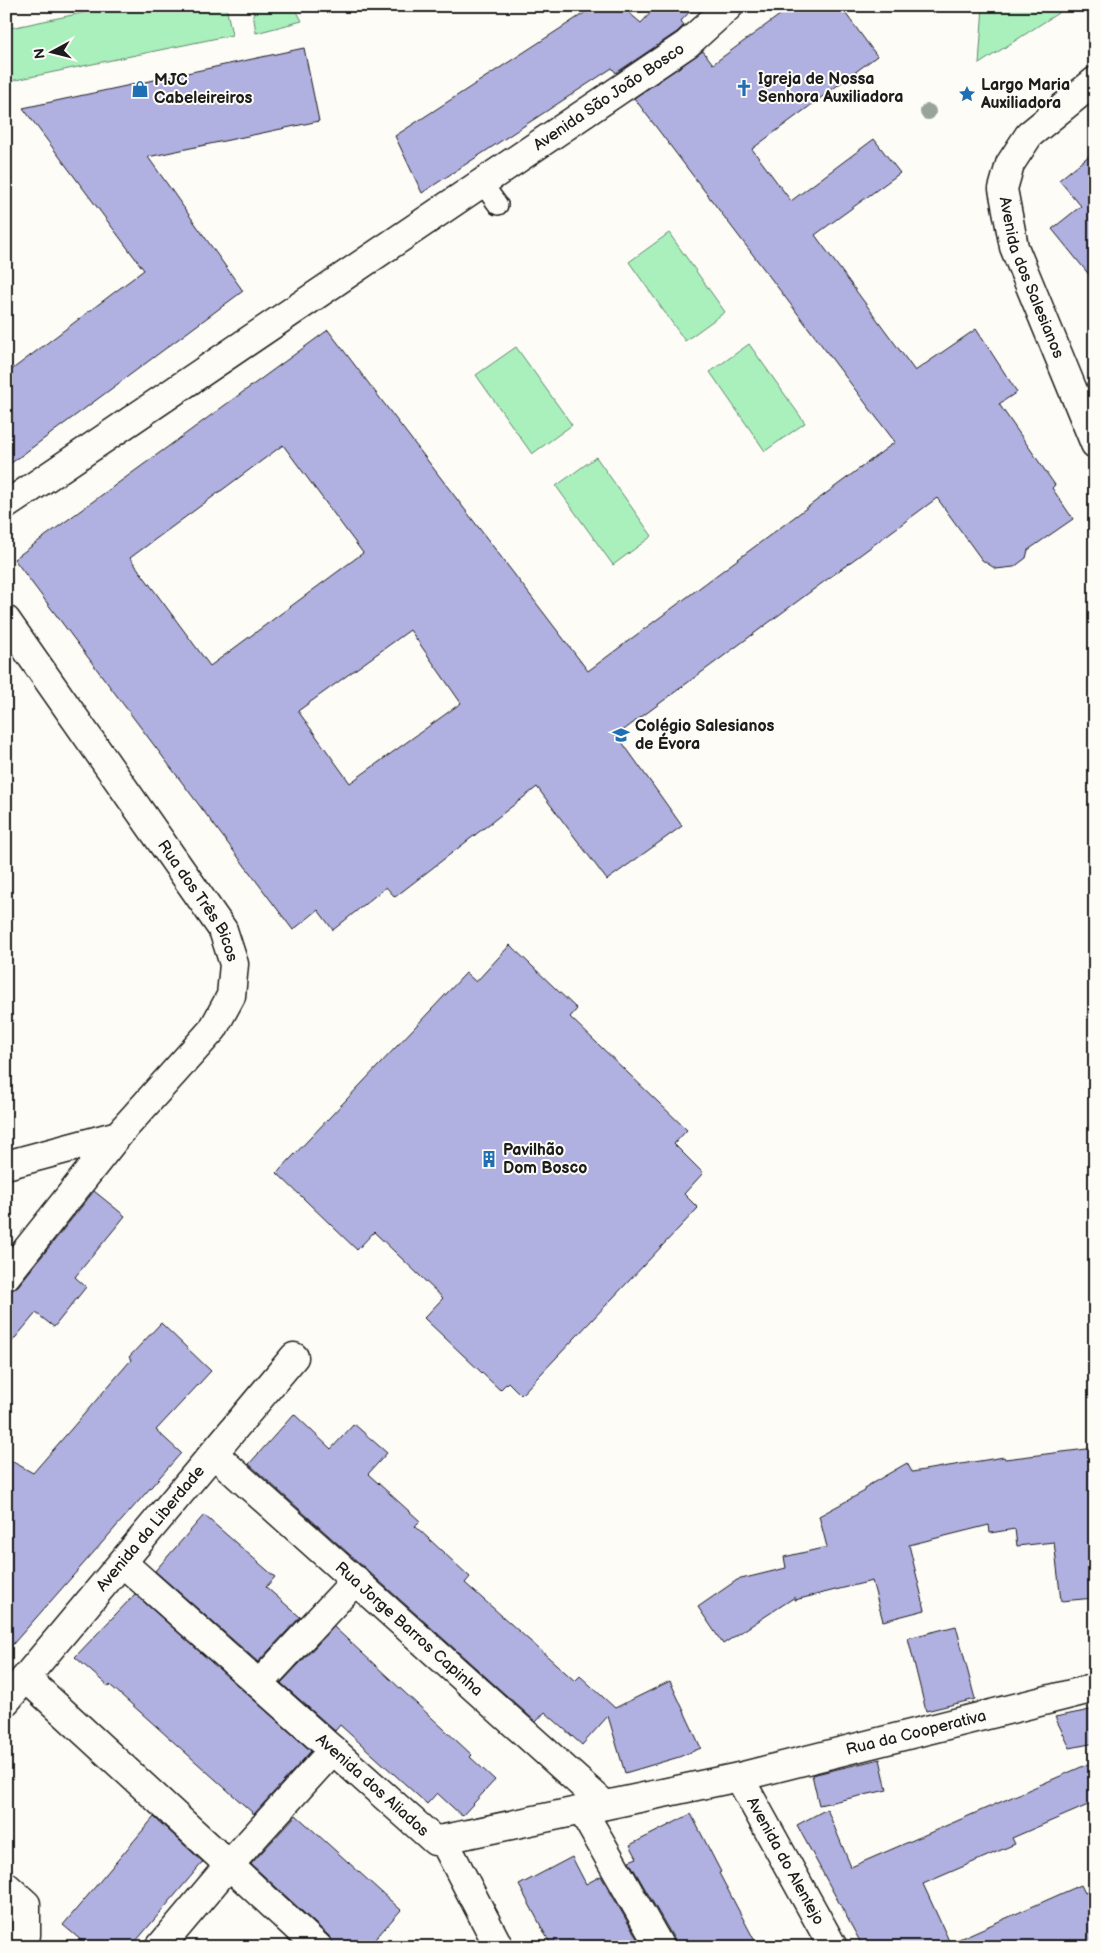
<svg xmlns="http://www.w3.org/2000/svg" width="1101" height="1953" viewBox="0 0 1101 1953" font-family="'Balsamiq Sans',sans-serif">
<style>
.green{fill:#a9f0bd;stroke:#62866c}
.building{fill:#b0b0e1;stroke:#1c1c1c;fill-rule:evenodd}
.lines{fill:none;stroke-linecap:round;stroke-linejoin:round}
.service-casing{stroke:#1c1c1c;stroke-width:22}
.minor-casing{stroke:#1c1c1c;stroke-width:31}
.service{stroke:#fdfcf7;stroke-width:19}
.minor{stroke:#fdfcf7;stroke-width:28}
.tree{fill:#98a499}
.labels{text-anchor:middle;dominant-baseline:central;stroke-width:4;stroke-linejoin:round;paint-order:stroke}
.poi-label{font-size:16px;font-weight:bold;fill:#1c1c1c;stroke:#fdfcf7;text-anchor:start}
.street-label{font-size:16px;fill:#1c1c1c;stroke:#fdfcf7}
</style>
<rect width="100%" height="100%" fill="#fdfcf7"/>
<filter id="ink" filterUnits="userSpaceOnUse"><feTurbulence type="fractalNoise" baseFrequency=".02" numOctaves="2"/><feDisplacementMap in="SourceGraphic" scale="10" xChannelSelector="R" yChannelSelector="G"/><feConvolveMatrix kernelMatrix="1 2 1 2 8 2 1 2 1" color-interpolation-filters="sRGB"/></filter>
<g filter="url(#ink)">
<!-- green -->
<path class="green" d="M 115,6 L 226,6 L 232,35 L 6,82 L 6,29 Z
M 252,6 L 294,6 L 302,21 L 256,33 Z
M 983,6 L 1069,6 L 979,64 Z
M 669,233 L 725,312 L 685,341 L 629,262 Z
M 749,344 L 805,423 L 765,451 L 710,372 Z
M 516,347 L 572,425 L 532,454 L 476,375 Z
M 596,457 L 652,536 L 613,565 L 556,486 Z"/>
<!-- building -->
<path class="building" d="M 595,6 L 621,6 L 641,23 L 657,6 L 695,6 L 681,21 L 684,25 L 677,32 L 616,73 L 612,68 L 422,193 L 395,136 Z
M 792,6 L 840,6 L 877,56 L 752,149 L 791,201 L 874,139 L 900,173 L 815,235 L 915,371 L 976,329 L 1017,392 L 999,404 L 1055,485 L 1052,488 L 1073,519 L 1028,550 L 1026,558 L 1014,567 L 996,569 L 982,560 L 937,498 L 617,735 L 682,826 L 607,880 L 537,787 L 395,897 L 386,887 L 333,930 L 318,910 L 293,930 L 14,559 L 328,330 L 588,671 L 895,442 L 634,98 L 703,51 L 713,64 ZM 283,445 L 363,553 L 210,666 L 130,558 ZM 410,630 L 461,703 L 350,783 L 298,711 Z
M 304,48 L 319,121 L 148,157 L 243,291 L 6,467 L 6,374 L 144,270 L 23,108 Z
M 1095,151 L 1095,282 L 1052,229 L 1081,206 L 1059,180 Z
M 510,945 L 577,1009 L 570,1017 L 687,1130 L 674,1144 L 703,1173 L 684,1194 L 698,1208 L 521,1395 L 508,1382 L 500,1390 L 424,1318 L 443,1298 L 374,1232 L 357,1250 L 277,1173 L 466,973 L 476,982 Z
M 94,1191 L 125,1216 L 75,1277 L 86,1287 L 54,1327 L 36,1313 L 6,1349 L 6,1291 L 18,1286 Z
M 161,1323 L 211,1371 L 156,1430 L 181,1453 L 6,1652 L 6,1458 L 33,1473 L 131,1360 L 129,1357 Z
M 294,1414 L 331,1449 L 354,1424 L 387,1453 L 368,1474 L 420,1521 L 415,1526 L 470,1577 L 465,1583 L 575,1681 L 580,1676 L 615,1708 L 670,1681 L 701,1748 L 679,1757 L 625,1773 L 608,1716 L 582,1745 L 545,1712 L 536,1722 L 249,1464 Z
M 1095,1448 L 1095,1598 L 1061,1601 L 1054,1542 L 1017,1546 L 1015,1529 L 990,1533 L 989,1525 L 909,1545 L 925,1610 L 883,1621 L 872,1581 L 795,1600 L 795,1597 L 723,1644 L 698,1607 L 737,1580 L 786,1568 L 784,1557 L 827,1547 L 819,1516 L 865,1491 L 864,1488 L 907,1463 L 912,1472 L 1004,1457 L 1005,1459 Z
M 204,1515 L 275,1577 L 266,1587 L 300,1617 L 258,1662 L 155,1571 Z
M 135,1594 L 311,1751 L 254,1814 L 110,1685 L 109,1687 L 75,1657 Z
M 956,1626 L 975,1699 L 926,1711 L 908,1638 Z
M 334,1627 L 472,1755 L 470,1757 L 495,1780 L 462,1816 L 437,1793 L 427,1804 L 340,1725 L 335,1731 L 281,1683 Z
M 1095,1709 L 1095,1743 L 1070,1748 L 1055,1717 Z
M 880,1759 L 887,1790 L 819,1805 L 812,1775 Z
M 1095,1761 L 1095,1802 L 1012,1838 L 1015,1844 L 923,1884 L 950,1943 L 1081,1885 L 1085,1893 L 1095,1889 L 1095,1947 L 863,1947 L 797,1825 L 827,1809 L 851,1867 Z
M 691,1814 L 721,1872 L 719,1873 L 758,1947 L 676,1947 L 674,1939 L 629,1861 L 637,1858 L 630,1845 Z
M 296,1815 L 401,1910 L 368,1947 L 334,1947 L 329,1936 L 251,1864 Z
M 154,1817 L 203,1862 L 131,1947 L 89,1947 L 63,1925 Z
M 572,1857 L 586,1884 L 601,1876 L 642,1947 L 552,1947 L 519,1885 Z"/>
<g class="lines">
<!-- service casing -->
<g class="service-casing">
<path id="service" d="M 482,183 L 498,205"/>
</g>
<!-- minor casing -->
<g class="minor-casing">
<g id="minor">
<path id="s1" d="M 1095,81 L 1029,135 L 1010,164 L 1003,189 L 1014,247 L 1095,444"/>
<path id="s2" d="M 6,505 L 687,44 L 729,6"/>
<path id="s3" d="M 6,620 L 223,930 L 234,964 L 231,996 L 213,1029 L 118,1135 L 6,1165"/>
<path d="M 6,1276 L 118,1135"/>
<path id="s4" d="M 214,1454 L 605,1805"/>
<path id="s5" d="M 123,1563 L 435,1841 L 739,1777 L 1095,1688"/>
<path d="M 26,1678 L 229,1865 L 333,1750"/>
<path d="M 259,1684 L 356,1580"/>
<path id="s6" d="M 6,1701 L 294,1357"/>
<path id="s7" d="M 739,1777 L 833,1947"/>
<path d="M 582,1810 L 660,1947"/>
<path d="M 443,1839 L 499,1947"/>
<path d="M 6,1886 L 26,1904 L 26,1935 L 15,1947"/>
<path d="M 160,1947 L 229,1865 L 318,1947"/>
</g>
</g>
<!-- service -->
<use href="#service" class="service"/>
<!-- minor -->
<use href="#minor" class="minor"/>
</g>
<!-- trees -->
<circle class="tree" cx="928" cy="112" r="8"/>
</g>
<!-- icons -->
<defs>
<g id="church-bare" transform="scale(1.35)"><path d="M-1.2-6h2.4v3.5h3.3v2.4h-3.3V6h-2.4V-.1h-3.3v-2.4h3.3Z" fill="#1f6fb2" stroke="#fdfcf7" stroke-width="2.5" paint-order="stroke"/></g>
<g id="shop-bare" transform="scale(1.35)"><path d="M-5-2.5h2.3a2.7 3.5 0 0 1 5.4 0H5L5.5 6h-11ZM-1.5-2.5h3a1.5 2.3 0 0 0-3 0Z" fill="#1f6fb2" stroke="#fdfcf7" stroke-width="2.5" paint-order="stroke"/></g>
<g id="sight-bare" transform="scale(1.35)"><path d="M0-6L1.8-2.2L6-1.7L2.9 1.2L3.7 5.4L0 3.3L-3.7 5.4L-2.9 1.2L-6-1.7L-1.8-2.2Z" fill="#1f6fb2" stroke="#fdfcf7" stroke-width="2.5" paint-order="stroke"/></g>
<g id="school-bare" transform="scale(1.35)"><path d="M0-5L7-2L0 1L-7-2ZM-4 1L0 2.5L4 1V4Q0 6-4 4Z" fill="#1f6fb2" stroke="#fdfcf7" stroke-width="2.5" paint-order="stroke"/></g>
<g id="building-bare" transform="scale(1.35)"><path d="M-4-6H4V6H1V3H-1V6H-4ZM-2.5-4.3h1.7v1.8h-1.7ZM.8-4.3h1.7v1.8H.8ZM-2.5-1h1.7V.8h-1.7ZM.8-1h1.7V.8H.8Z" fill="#1f6fb2" stroke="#fdfcf7" stroke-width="2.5" paint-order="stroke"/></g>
</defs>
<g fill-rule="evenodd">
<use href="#church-bare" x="744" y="88"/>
<use href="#shop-bare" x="140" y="89"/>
<use href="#sight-bare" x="967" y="94"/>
<use href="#school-bare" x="621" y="735"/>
<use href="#building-bare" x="489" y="1159"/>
</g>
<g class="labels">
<!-- poi labels -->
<g class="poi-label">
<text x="758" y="79">Igreja de Nossa<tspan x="758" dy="18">Senhora Auxiliadora</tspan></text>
<text x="154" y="80">MJC<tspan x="154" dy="18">Cabeleireiros</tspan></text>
<text x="981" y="85">Largo Maria<tspan x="981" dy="18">Auxiliadora</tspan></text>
<text x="635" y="726">Colégio Salesianos<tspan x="635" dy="18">de Évora</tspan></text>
<text x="503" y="1150">Pavilhão<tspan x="503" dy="18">Dom Bosco</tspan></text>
</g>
<!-- street labels -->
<g class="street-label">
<text stroke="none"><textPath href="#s2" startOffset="728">Avenida São João Bosco</textPath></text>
<text stroke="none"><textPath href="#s1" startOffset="239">Avenida dos Salesianos</textPath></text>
<text stroke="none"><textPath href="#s3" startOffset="341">Rua dos Três Bicos</textPath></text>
<text stroke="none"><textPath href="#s6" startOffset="225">Avenida da Liberdade</textPath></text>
<text stroke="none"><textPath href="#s4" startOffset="262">Rua Jorge Barros Capinha</textPath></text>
<text stroke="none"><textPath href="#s5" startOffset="911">Rua da Cooperativa</textPath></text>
<text stroke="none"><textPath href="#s5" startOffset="334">Avenida dos Aliados</textPath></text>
<text stroke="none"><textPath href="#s7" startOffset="96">Avenida do Alentejo</textPath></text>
</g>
</g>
<!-- margin -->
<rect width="1101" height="1953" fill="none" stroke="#fdfcf7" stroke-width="25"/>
<rect x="12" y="12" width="1076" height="1928" fill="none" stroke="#1c1c1c" stroke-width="2" filter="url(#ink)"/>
<!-- north arrow -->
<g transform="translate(52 52) rotate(263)" stroke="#fdfcf7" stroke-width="4" paint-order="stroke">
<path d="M0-4L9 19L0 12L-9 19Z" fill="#1c1c1c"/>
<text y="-8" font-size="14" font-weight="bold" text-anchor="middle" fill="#1c1c1c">N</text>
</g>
</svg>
